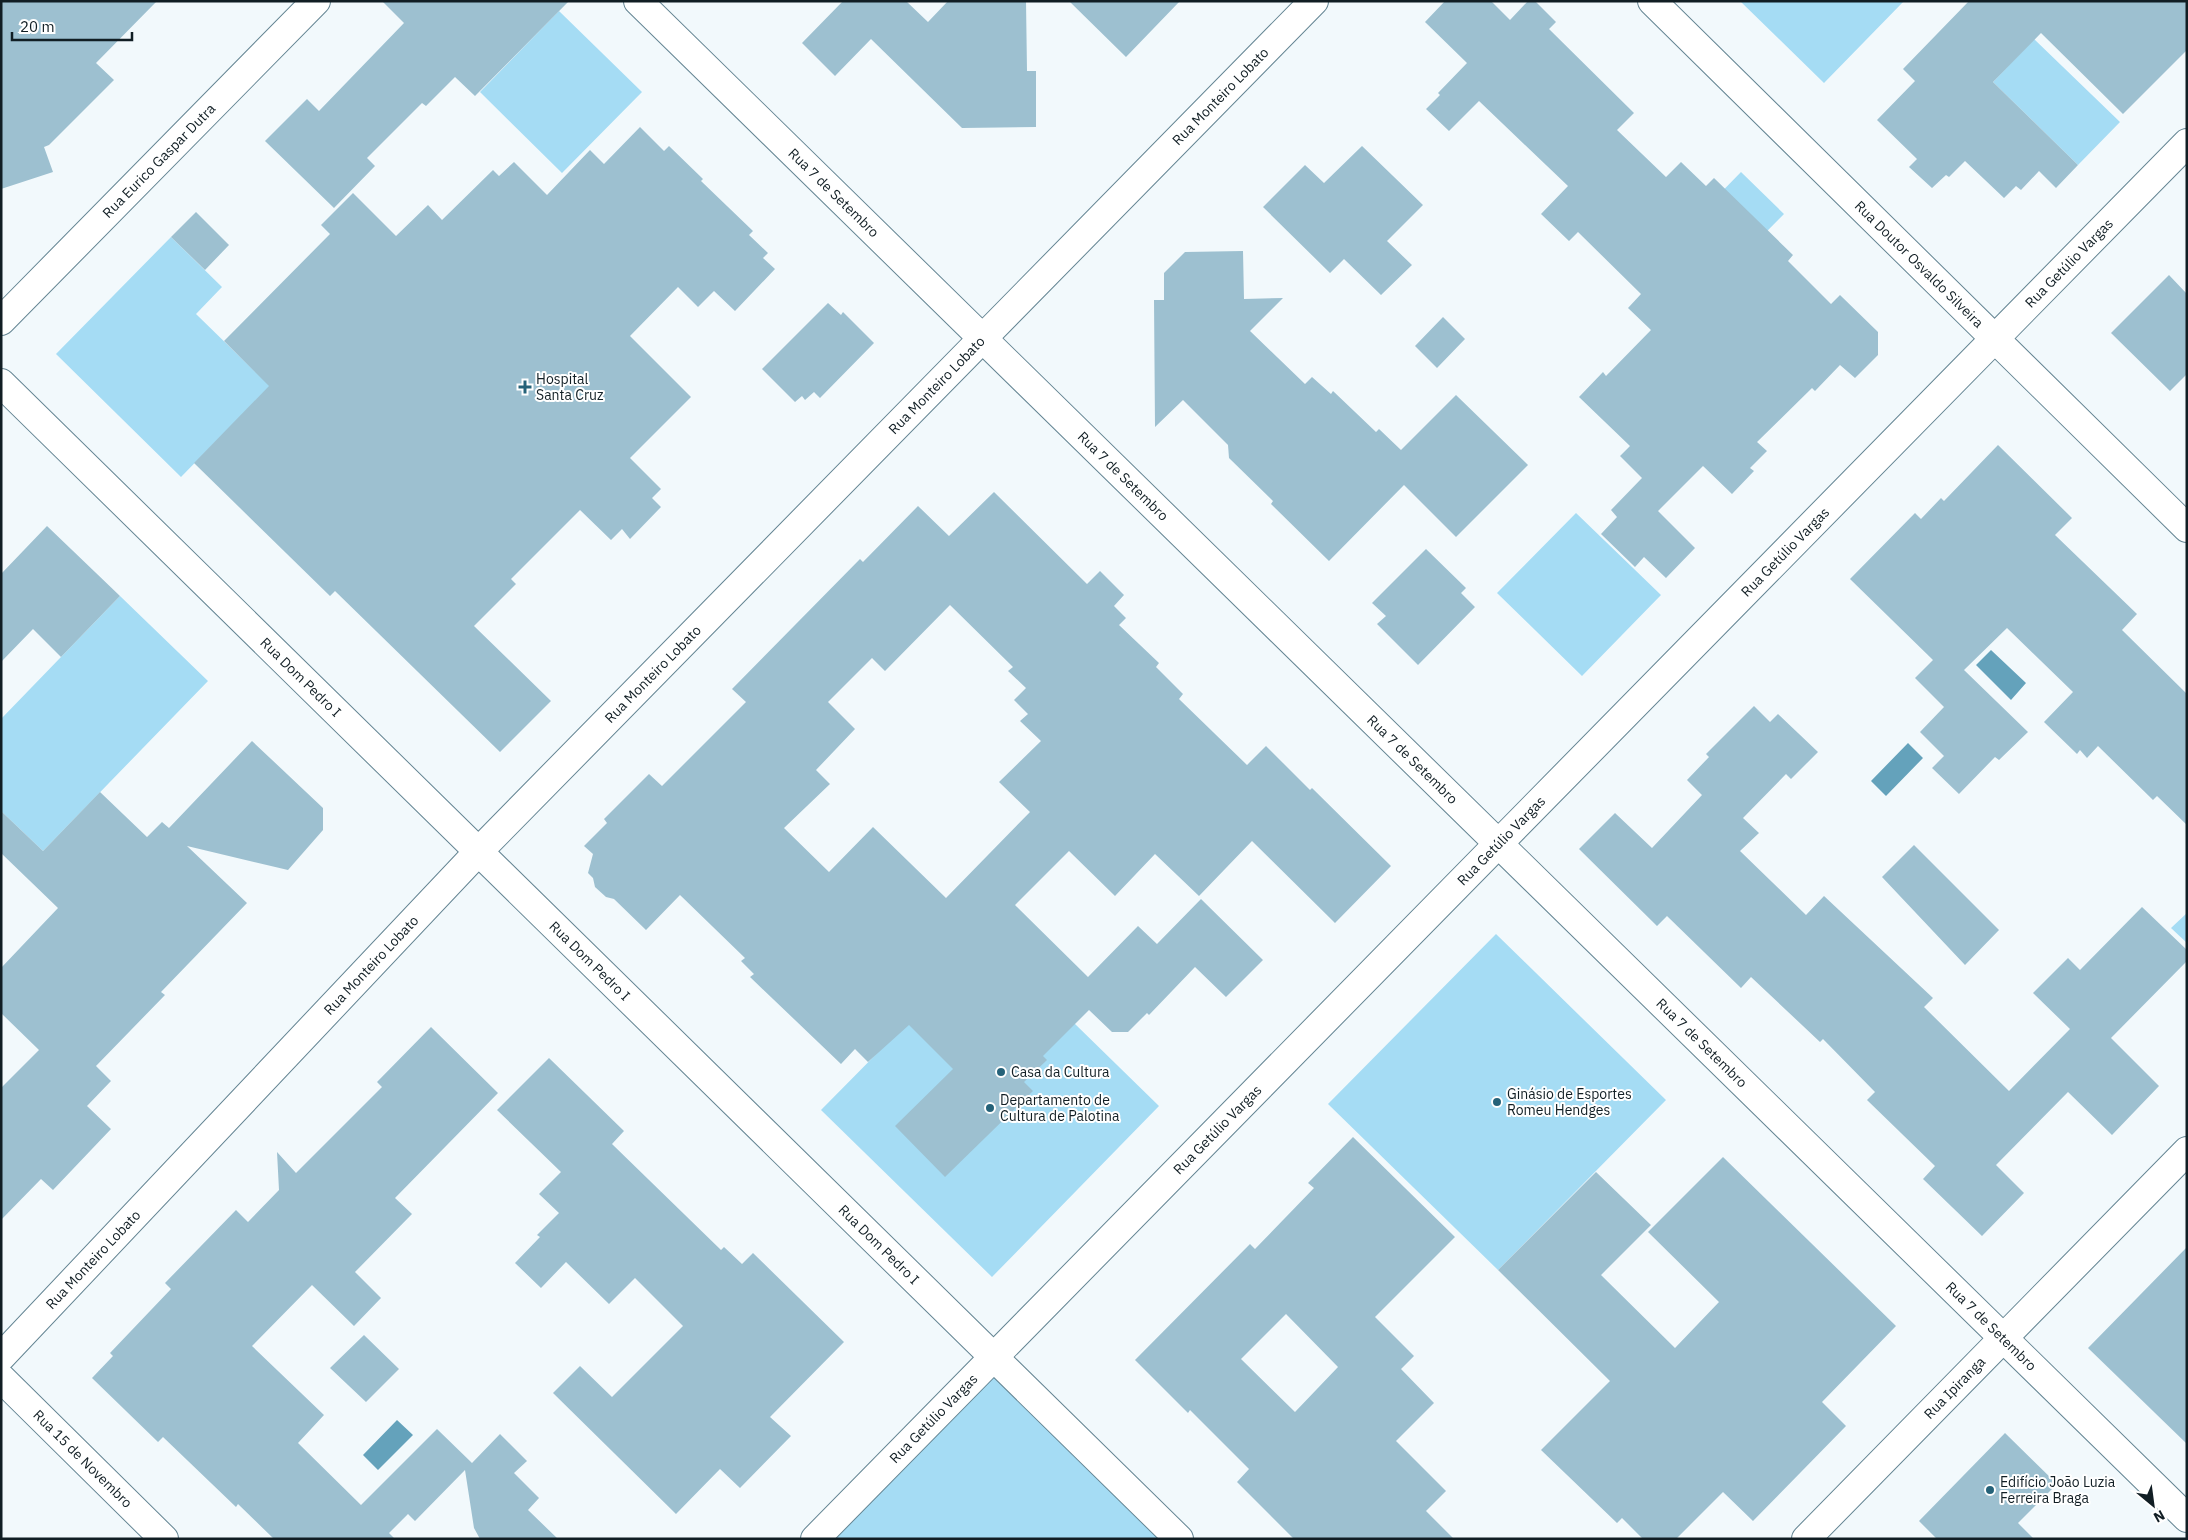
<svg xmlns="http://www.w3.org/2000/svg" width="2188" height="1540" viewBox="0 0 2188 1540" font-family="'IBM Plex Sans',sans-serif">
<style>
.green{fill:#a5dcf4}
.water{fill:#64a2bb}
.building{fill:#9dc0d0;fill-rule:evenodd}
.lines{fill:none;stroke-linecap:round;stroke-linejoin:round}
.minor-casing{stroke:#648593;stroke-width:30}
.minor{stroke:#fff;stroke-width:28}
.poi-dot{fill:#256279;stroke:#fff;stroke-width:2}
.labels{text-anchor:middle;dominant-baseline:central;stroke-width:4;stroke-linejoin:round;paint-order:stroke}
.street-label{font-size:14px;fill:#111e24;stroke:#fff}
.poi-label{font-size:14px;fill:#111e24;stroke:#fff;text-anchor:start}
</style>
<rect width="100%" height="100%" fill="#f2f9fc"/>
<!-- green -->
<path class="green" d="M 1740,1 L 1904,1 L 1824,83 Z
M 559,11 L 642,92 L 562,173 L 480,92 Z
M 2034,39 L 2120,122 L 2078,165 L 1993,82 Z
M 1741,172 L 1784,214 L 1698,301 L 1658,257 Z
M 171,237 L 222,287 L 196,314 L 270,386 L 181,477 L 56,354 Z
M 1576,513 L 1661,595 L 1582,676 L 1497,593 Z
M 120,596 L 208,681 L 43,851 L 1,811 L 1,719 Z
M 2187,913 L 2187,943 L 2171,928 Z
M 1496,934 L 1666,1100 L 1498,1270 L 1328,1104 Z
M 989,940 L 1159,1106 L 992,1277 L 821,1110 Z
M 994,1357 L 1179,1539 L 815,1539 Z"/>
<!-- water -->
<path class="water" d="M 1991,650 L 2026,683 L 2011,700 L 1976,665 Z
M 1908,743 L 1923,758 L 1886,796 L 1871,781 Z
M 397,1420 L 413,1435 L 378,1470 L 363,1455 Z"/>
<!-- building -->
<path class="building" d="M 1,1 L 157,1 L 96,63 L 114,80 L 49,145 L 44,147 L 53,172 L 1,189 Z
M 382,1 L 569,1 L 475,96 L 455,77 L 426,106 L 422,103 L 367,158 L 375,166 L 334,208 L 265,141 L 307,99 L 319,111 L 404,23 Z
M 843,1 L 906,1 L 928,22 L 948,1 L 1026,1 L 1027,71 L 1036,71 L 1036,127 L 962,128 L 871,39 L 835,76 L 802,43 Z
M 1069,1 L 1180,1 L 1126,57 Z
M 1445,1 L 1491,1 L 1510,20 L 1528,1 L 1535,1 L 1556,22 L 1549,29 L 1634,113 L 1617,130 L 1666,177 L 1681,162 L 1706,186 L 1714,178 L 1793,255 L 1788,261 L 1831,304 L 1840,295 L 1878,332 L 1878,355 L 1855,378 L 1840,365 L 1815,391 L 1812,388 L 1757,442 L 1767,451 L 1750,468 L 1754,471 L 1732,494 L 1703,466 L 1658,511 L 1695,548 L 1666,578 L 1644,557 L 1635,567 L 1601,534 L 1617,517 L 1611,510 L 1642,478 L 1620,456 L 1630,446 L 1579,397 L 1603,372 L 1606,376 L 1651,330 L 1628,308 L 1641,294 L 1578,232 L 1569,241 L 1541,214 L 1568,186 L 1479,101 L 1449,131 L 1426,109 L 1440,95 L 1438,93 L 1467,63 L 1425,22 Z
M 1969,1 L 2187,1 L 2187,50 L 2123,114 L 2041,33 L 1993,82 L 2078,165 L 2056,188 L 2039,171 L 2021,190 L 2016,186 L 2004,198 L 1965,161 L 1949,177 L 1946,175 L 1932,188 L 1909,167 L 1917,159 L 1877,120 L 1915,81 L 1903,69 Z
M 640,127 L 664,151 L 669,146 L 703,179 L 701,181 L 753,231 L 749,235 L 768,253 L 763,258 L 775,269 L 735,311 L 714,291 L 698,307 L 678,287 L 630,336 L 691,397 L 630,458 L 661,489 L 652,498 L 661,507 L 630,539 L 622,529 L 611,540 L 580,510 L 511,579 L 516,584 L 474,626 L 551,701 L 500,752 L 335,591 L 330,596 L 194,463 L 269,386 L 224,341 L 330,234 L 321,225 L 353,193 L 396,236 L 428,205 L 442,220 L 493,170 L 499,176 L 514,162 L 547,195 L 590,150 L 604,164 Z
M 1362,146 L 1423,205 L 1387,241 L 1412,265 L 1381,295 L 1344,259 L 1330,273 L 1263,207 L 1305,165 L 1324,183 Z
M 196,212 L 229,245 L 205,270 L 171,237 Z
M 1243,251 L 1244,299 L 1283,298 L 1250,331 L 1305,384 L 1312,377 L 1331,394 L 1333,391 L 1376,432 L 1379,429 L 1401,450 L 1456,395 L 1528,465 L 1456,537 L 1404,485 L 1329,561 L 1271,504 L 1273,501 L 1229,458 L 1228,445 L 1183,400 L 1155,427 L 1154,300 L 1164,300 L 1164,273 L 1185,252 Z
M 2169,275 L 2187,294 L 2187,374 L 2170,391 L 2111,333 Z
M 828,303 L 841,315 L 843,312 L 874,343 L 820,398 L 814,392 L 805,400 L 802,396 L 795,402 L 762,369 Z
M 1443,317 L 1465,339 L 1437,368 L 1415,346 Z
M 1998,445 L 2072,518 L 2055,535 L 2137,614 L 2122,630 L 2187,694 L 2187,825 L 2157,796 L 2153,800 L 2098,746 L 2087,758 L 2080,750 L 2077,754 L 2044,722 L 2073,692 L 2007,628 L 1964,670 L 2028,732 L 1999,760 L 1995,757 L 1959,794 L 1932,768 L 1944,756 L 1920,732 L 1944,707 L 1915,678 L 1933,660 L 1850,579 L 1915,513 L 1921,519 L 1941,498 L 1944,501 Z
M 994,492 L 1087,584 L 1100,571 L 1124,595 L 1114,606 L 1126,618 L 1119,625 L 1159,663 L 1156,667 L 1183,694 L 1179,699 L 1247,765 L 1266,746 L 1310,790 L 1312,788 L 1391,866 L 1335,923 L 1252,841 L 1199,896 L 1155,854 L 1115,896 L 1069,851 L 1015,905 L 1088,977 L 1138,926 L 1157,944 L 1201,899 L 1263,960 L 1226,997 L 1195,967 L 1149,1015 L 1147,1013 L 1128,1032 L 1112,1032 L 1089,1010 L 1043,1056 L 1047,1060 L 1024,1082 L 1033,1091 L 945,1177 L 895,1126 L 953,1069 L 909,1025 L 868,1062 L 855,1049 L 841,1064 L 750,977 L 754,974 L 741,961 L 745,958 L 680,895 L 646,930 L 614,899 L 606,897 L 595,887 L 593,878 L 588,873 L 593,854 L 584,846 L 607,823 L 604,819 L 649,774 L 662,786 L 746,702 L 732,689 L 860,559 L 863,562 L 918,506 L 949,536 ZM 950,605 L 1013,667 L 1008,671 L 1026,688 L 1014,700 L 1028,714 L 1020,721 L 1041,741 L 999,782 L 1030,812 L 946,898 L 873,827 L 829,872 L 784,828 L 830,784 L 816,770 L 855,729 L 828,702 L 872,658 L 885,671 Z
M 47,526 L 120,596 L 61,657 L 33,629 L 1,662 L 1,574 Z
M 1426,549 L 1466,588 L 1461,593 L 1475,607 L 1418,665 L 1377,624 L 1386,616 L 1372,603 Z
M 1754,706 L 1770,722 L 1778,714 L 1818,752 L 1791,779 L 1786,774 L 1743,818 L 1759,833 L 1740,851 L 1806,915 L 1824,896 L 1933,998 L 1924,1007 L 2009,1091 L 2070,1029 L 2033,993 L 2068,958 L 2080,970 L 2142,907 L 2187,950 L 2187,961 L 2111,1038 L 2159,1086 L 2112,1135 L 2068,1092 L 1996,1165 L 2024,1193 L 1982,1236 L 1923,1179 L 1935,1166 L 1867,1100 L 1875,1092 L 1823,1039 L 1820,1042 L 1751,977 L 1741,988 L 1667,916 L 1657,926 L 1579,849 L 1615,813 L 1652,848 L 1702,795 L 1687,780 L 1709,757 L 1706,754 Z
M 252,741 L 323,808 L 323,830 L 288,870 L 187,846 L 247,903 L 161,992 L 165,995 L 96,1066 L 111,1081 L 87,1106 L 111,1129 L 53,1190 L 41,1179 L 1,1220 L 1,1088 L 39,1050 L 1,1013 L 1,968 L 58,908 L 1,853 L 1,811 L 43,851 L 100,792 L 147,837 L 162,822 L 169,828 Z
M 1914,845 L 1999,930 L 1965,965 L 1882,877 Z
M 431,1027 L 498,1093 L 395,1198 L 412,1214 L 355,1272 L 381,1298 L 354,1326 L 312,1285 L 252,1346 L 324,1415 L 298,1443 L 361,1505 L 437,1429 L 472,1463 L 500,1434 L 527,1461 L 514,1473 L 539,1498 L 528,1510 L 558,1539 L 480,1539 L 474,1528 L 465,1470 L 415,1521 L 408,1514 L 389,1533 L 395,1539 L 274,1539 L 238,1504 L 236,1507 L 163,1437 L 158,1442 L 92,1378 L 113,1356 L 110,1353 L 171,1289 L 165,1283 L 236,1210 L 248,1222 L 279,1190 L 277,1152 L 296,1173 L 382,1087 L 377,1082 Z
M 549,1058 L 624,1131 L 612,1144 L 721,1250 L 724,1247 L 742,1264 L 753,1253 L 844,1342 L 770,1417 L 791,1436 L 740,1488 L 720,1469 L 676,1514 L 553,1393 L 580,1366 L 612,1397 L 683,1326 L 635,1278 L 609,1304 L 566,1262 L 541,1288 L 515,1263 L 540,1237 L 537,1235 L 559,1213 L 539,1194 L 561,1172 L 497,1110 Z
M 1353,1137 L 1455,1237 L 1375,1317 L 1414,1356 L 1401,1369 L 1434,1403 L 1396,1441 L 1446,1491 L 1426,1511 L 1454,1539 L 1294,1539 L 1237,1482 L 1249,1469 L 1190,1410 L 1188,1413 L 1135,1360 L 1250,1244 L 1255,1249 L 1314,1188 L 1308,1183 ZM 1286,1314 L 1338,1367 L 1295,1412 L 1241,1359 Z
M 1723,1157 L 1896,1326 L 1822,1402 L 1846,1426 L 1753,1521 L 1723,1492 L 1676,1539 L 1643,1539 L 1622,1518 L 1617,1523 L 1541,1450 L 1610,1381 L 1498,1270 L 1596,1172 L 1651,1225 L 1601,1275 L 1675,1348 L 1719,1302 L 1648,1232 Z
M 2187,1247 L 2187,1444 L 2088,1348 Z
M 364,1335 L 399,1369 L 366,1402 L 330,1368 Z
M 2005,1433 L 2057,1484 L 2018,1523 L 2034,1539 L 1937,1539 L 1919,1521 Z"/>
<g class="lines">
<!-- minor casing -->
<g class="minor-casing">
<g id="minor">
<path id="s1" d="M 638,1 L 2187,1518"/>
<path id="s2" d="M 1652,1 L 2187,528"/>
<path id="s3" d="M 1,321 L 316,1"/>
<path id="s4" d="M 1,383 L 1179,1539"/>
<path id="s5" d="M 1,1357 L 478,852 L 1314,1"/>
<path id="s6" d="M 1,1378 L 164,1539"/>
<path id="s7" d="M 815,1539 L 2187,143"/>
<path id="s8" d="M 1806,1539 L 2187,1151"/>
</g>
</g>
<!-- minor -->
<use href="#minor" class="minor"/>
</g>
<!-- markers -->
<g class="poi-dot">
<path d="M522.5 379.5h5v5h5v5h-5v5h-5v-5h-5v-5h5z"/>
<circle cx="1001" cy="1072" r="5"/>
<circle cx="1497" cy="1102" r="5"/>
<circle cx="990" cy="1108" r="5"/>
<circle cx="1990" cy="1490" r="5"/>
</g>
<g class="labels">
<!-- street labels -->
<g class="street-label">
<text stroke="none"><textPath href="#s5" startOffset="1754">Rua Monteiro Lobato</textPath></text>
<text stroke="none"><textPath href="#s3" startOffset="225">Rua Eurico Gaspar Dutra</textPath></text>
<text stroke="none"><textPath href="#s1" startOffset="274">Rua 7 de Setembro</textPath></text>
<text stroke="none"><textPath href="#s2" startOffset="375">Rua Doutor Osvaldo Silveira</textPath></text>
<text stroke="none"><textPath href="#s7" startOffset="1789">Rua Getúlio Vargas</textPath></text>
<text stroke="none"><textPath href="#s5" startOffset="1349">Rua Monteiro Lobato</textPath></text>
<text stroke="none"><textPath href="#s1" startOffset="679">Rua 7 de Setembro</textPath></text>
<text stroke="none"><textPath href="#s7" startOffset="1384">Rua Getúlio Vargas</textPath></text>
<text stroke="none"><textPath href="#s5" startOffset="944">Rua Monteiro Lobato</textPath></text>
<text stroke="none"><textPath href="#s4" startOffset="420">Rua Dom Pedro I</textPath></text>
<text stroke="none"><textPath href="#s1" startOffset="1084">Rua 7 de Setembro</textPath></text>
<text stroke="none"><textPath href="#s7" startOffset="979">Rua Getúlio Vargas</textPath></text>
<text stroke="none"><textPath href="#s4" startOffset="825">Rua Dom Pedro I</textPath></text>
<text stroke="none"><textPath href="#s5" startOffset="539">Rua Monteiro Lobato</textPath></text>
<text stroke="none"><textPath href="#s1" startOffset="1489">Rua 7 de Setembro</textPath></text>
<text stroke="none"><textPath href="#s7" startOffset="574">Rua Getúlio Vargas</textPath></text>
<text stroke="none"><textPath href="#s4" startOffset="1230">Rua Dom Pedro I</textPath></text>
<text stroke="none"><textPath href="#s5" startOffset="134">Rua Monteiro Lobato</textPath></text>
<text stroke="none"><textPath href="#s1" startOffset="1894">Rua 7 de Setembro</textPath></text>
<text stroke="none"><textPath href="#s8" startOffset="212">Rua Ipiranga</textPath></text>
<text stroke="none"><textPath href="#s7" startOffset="169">Rua Getúlio Vargas</textPath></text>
<text stroke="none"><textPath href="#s6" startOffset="115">Rua 15 de Novembro</textPath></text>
</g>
<!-- poi labels -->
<g class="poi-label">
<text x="536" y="379">Hospital<tspan x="536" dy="16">Santa Cruz</tspan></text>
<text x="1011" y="1072">Casa da Cultura</text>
<text x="1507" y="1094">Ginásio de Esportes<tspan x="1507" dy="16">Romeu Hendges</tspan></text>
<text x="1000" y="1100">Departamento de<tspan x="1000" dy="16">Cultura de Palotina</tspan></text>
<text x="2000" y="1482">Edifício João Luzia<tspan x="2000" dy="16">Ferreira Braga</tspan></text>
</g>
</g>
<!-- border -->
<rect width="2188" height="1540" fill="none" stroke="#111e24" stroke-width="5"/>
<!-- north arrow -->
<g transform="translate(2153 1505) rotate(151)" stroke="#ffffff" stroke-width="4" paint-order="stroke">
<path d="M0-4L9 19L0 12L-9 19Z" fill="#111e24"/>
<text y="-8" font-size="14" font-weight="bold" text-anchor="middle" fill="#111e24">N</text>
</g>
<!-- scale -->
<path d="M12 32v8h120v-8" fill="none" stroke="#111e24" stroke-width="2.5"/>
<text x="20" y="32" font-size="15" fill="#111e24" stroke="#ffffff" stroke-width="4" paint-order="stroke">20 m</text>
</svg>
